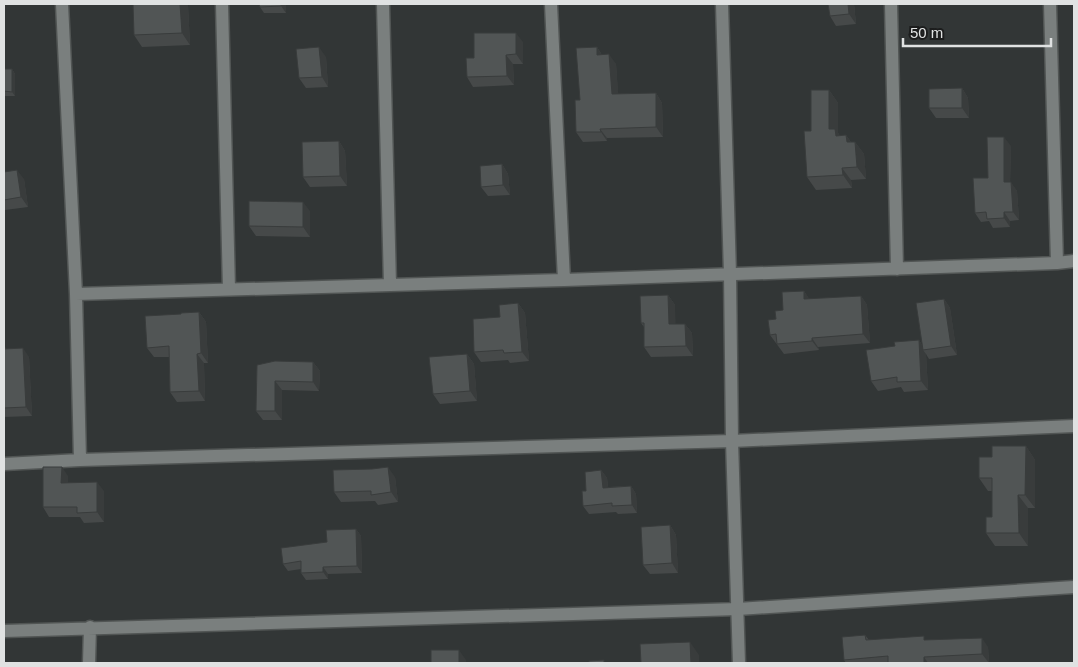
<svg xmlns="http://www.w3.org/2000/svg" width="1078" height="667" viewBox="0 0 1078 667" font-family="Arial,sans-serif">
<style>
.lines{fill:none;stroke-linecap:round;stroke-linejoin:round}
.minor-casing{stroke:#515554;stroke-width:15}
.minor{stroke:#7a7f7e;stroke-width:12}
.wall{fill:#464949}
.shaded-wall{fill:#393c3c}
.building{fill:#515555;stroke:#393c3c}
</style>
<rect width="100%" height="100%" fill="#323636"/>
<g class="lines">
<!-- minor casing -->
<g class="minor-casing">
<path id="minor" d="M 62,4 L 76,294 L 80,460
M 222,4 L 229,289
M 383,4 L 390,285
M 551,4 L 564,280
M 722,4 L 730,274 L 732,441 L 739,663
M 891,4 L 897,269
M 1050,4 L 1057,263
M 76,294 L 564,280 L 1057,263 L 1074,261
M 4,464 L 80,460 L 732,441 L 1074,426
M 4,631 L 738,609 L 1074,587
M 89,663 L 90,627"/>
</g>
<!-- minor -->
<use href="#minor" class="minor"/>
</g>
<!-- wall -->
<path class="wall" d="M 259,4 L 286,4 L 286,13 L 264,13 L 260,7 Z
M 828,4 L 854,4 L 856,24 L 836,26 L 830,16 Z
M 188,5 L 190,45 L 142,47 L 134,35 Z
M 523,42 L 523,64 L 513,64 L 514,85 L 473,87 L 467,77 Z
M 597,47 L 602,55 L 616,64 L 618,94 L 656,93 L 662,103 L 663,137 L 607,138 L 607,141 L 583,142 L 576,132 L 580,100 Z
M 326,57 L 328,87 L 306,88 L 299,78 Z
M 4,69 L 12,69 L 15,74 L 15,96 L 4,96 Z
M 962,88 L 968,98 L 969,118 L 936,118 L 929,108 Z
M 829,90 L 838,103 L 838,133 L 840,136 L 846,135 L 851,142 L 855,142 L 864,154 L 866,179 L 851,180 L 852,188 L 816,190 L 807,177 L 811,131 Z
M 339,141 L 345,151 L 347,186 L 310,187 L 303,177 Z
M 1011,146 L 1010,182 L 1017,191 L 1019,220 L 1010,221 L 1010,227 L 993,228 L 989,221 L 981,222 L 975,213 L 988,178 Z
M 502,164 L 508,174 L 510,195 L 488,196 L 481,187 Z
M 4,172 L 24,179 L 28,207 L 5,210 L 4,209 Z
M 310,211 L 310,237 L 256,236 L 249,226 Z
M 804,291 L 809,299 L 861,296 L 867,305 L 870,343 L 818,347 L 819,350 L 784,354 L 770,335 L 776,319 L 783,310 Z
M 668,295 L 675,305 L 675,324 L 685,324 L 692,333 L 693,356 L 651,357 L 644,347 L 644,327 L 641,323 Z
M 944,299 L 950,308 L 957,355 L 929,359 L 926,354 L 928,390 L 904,392 L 901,387 L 878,391 L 871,381 L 895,346 L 919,340 L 922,345 Z
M 518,303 L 525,313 L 529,361 L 510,363 L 508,360 L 481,362 L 474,352 L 500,317 Z
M 199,312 L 206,322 L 208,363 L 204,363 L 205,401 L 177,402 L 170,392 L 169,357 L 154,357 L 147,348 L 181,314 Z
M 4,345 L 6,349 L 29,357 L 32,416 L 4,417 Z
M 467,354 L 474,364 L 477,401 L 440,404 L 433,394 Z
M 313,362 L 320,371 L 319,391 L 282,390 L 282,420 L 263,420 L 256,411 L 257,365 Z
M 1026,446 L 1035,460 L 1035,508 L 1028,508 L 1028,546 L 995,546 L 986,533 L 992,517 L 992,491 L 988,491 L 979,478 L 992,457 Z
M 601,470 L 607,478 L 608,487 L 631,486 L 636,494 L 637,513 L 618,514 L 616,512 L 589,514 L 583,506 L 586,491 Z
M 68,476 L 68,483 L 104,491 L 104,522 L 84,523 L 80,517 L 49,517 L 43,507 Z
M 395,477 L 398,502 L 378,505 L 375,501 L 341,502 L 334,492 Z
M 670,525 L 676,535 L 678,573 L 650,574 L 643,565 Z
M 356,529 L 361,536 L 362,573 L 328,574 L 328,579 L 306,580 L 301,573 L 301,569 L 288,571 L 283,564 Z
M 865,635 L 869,640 L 926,640 L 988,647 L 989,663 L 846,663 L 844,660 Z"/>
<!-- shaded-wall -->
<path class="shaded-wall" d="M 180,4 L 188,4 L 188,5 L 190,45 L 182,33 Z
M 281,4 L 286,4 L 286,13 L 281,6 Z
M 848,4 L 854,4 L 856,24 L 849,14 Z
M 516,33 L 523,42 L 523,64 L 516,54 Z
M 319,47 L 326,57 L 328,87 L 322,77 Z
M 597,47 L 603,57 L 597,55 Z
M 609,54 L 616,64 L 619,104 L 612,94 Z
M 506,55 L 513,64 L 514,85 L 507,76 Z
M 12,69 L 15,74 L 15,96 L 12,92 Z
M 962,88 L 968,98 L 969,118 L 962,108 Z
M 829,90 L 838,103 L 838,133 L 844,142 L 845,149 L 829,129 Z
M 656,93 L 662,103 L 663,137 L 656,127 Z
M 600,129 L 607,138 L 607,141 L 601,132 Z
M 846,135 L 855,148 L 847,142 Z
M 1004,137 L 1011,146 L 1010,191 L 1004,182 Z
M 339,141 L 345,151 L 347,186 L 340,176 Z
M 855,142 L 864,154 L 866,179 L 857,167 Z
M 502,164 L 508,174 L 510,195 L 503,185 Z
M 842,168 L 851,180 L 852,188 L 843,175 Z
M 17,170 L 24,179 L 28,207 L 21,197 Z
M 1011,182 L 1017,191 L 1019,220 L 1013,212 Z
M 303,202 L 310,211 L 310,237 L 303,227 Z
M 1004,212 L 1010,221 L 1010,227 L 1004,218 Z
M 804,291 L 810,300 L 804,299 Z
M 668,295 L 675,305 L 676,334 L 669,324 Z
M 861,296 L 867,305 L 870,343 L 863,334 Z
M 944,299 L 950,308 L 957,355 L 951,346 Z
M 518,303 L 525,313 L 529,361 L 522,352 Z
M 199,312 L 206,322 L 208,363 L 201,353 Z
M 685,324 L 692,333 L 693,356 L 686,346 Z
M 812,338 L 818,347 L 819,350 L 812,341 Z
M 919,340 L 925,350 L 923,350 L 926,354 L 928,390 L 921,381 Z
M 23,348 L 29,357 L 32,416 L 26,407 Z
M 197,354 L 204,363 L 205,401 L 199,391 Z
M 467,354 L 474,364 L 477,401 L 470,391 Z
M 313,362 L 320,371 L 319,391 L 313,382 Z
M 275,381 L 282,390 L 282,420 L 275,411 Z
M 1026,446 L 1035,460 L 1035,508 L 1025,495 Z
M 62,467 L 68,476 L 68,493 L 61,483 Z
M 388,467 L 395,477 L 398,502 L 391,492 Z
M 601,470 L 607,478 L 609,496 L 603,488 Z
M 97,482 L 104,491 L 104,522 L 97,512 Z
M 631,486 L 636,494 L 637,513 L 632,505 Z
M 1018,495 L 1028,508 L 1028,546 L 1019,533 Z
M 670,525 L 676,535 L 678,573 L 672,563 Z
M 356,529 L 361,536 L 362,573 L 357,566 Z
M 323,567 L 328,574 L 328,579 L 323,572 Z
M 982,638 L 988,647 L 989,663 L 982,654 Z
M 690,642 L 699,655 L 699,663 L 691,663 Z
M 459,650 L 466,660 L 466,663 L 459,663 Z
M 924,657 L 928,663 L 924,663 Z"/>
<!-- building -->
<path class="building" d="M 133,4 L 180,4 L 182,33 L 134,35 Z
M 259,4 L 281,4 L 281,6 L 260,7 Z
M 828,4 L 848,4 L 849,14 L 830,16 Z
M 474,33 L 516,33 L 516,54 L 506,55 L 507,76 L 467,77 L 466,58 L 474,58 Z
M 319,47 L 322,77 L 299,78 L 296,49 Z
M 597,47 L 597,55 L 609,54 L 612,94 L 656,93 L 656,127 L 600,129 L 601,132 L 576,132 L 575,100 L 580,100 L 576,48 Z
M 4,69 L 12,69 L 12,92 L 4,91 Z
M 962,88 L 962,108 L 929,108 L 929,89 Z
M 811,90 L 829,90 L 829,129 L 835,129 L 836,136 L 846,135 L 847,142 L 855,142 L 857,167 L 842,168 L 843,175 L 807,177 L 804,131 L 811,131 Z
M 987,137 L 1004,137 L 1004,182 L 1011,182 L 1013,212 L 1004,212 L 1004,218 L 987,219 L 986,212 L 975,213 L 973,178 L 988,178 Z
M 339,141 L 340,176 L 303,177 L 302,142 Z
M 502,164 L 503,185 L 481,187 L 480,166 Z
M 17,170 L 21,197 L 4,200 L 4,172 Z
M 249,201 L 303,202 L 303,227 L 249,226 Z
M 804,291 L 804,299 L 861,296 L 863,334 L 812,338 L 812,341 L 777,344 L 776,334 L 770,335 L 768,320 L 776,319 L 775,311 L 783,310 L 782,292 Z
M 668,295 L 669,324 L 685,324 L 686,346 L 644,347 L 644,323 L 641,323 L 640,296 Z
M 944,299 L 951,346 L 923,350 L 916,303 Z
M 518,303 L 522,352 L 504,353 L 503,350 L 474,352 L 473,319 L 500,317 L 499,305 Z
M 199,312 L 201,353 L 197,354 L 199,391 L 170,392 L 169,346 L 147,348 L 145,316 L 181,314 L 181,313 Z
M 919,340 L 921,381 L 897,382 L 897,377 L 871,381 L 866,350 L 895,346 L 894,342 Z
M 23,348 L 26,407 L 4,408 L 4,349 Z
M 467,354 L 470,391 L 433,394 L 429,357 Z
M 275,361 L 313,362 L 313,382 L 275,381 L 275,411 L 256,411 L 257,365 Z
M 992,446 L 1026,446 L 1025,495 L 1018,495 L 1019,533 L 986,533 L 986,517 L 992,517 L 992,478 L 979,478 L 979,457 L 992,457 Z
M 43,467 L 62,467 L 61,483 L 97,482 L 97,512 L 77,513 L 77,507 L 43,507 Z
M 388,467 L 391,492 L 371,495 L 371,491 L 334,492 L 333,470 L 372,469 Z
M 601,470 L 603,488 L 631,486 L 632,505 L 612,506 L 612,503 L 583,506 L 582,491 L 586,491 L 585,472 Z
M 670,525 L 672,563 L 643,565 L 641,527 Z
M 356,529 L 357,566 L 323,567 L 323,572 L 301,573 L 301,561 L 283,564 L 281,548 L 327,542 L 326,530 Z
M 865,635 L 866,640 L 924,636 L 924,640 L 982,638 L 982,654 L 924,657 L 924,663 L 888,663 L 888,656 L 844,660 L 842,637 Z
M 690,642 L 691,663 L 641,663 L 640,644 Z
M 431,650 L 459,650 L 459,663 L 431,663 Z
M 604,660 L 604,663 L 589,663 L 589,661 Z"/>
<!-- border -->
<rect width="1078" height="667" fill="none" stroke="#e0e2e2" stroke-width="10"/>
<!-- scale -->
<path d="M903 38v8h148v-8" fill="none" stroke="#e0e2e2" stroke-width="2.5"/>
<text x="910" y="38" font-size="15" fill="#e0e2e2" stroke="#1c1d1d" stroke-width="4" paint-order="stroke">50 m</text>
</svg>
